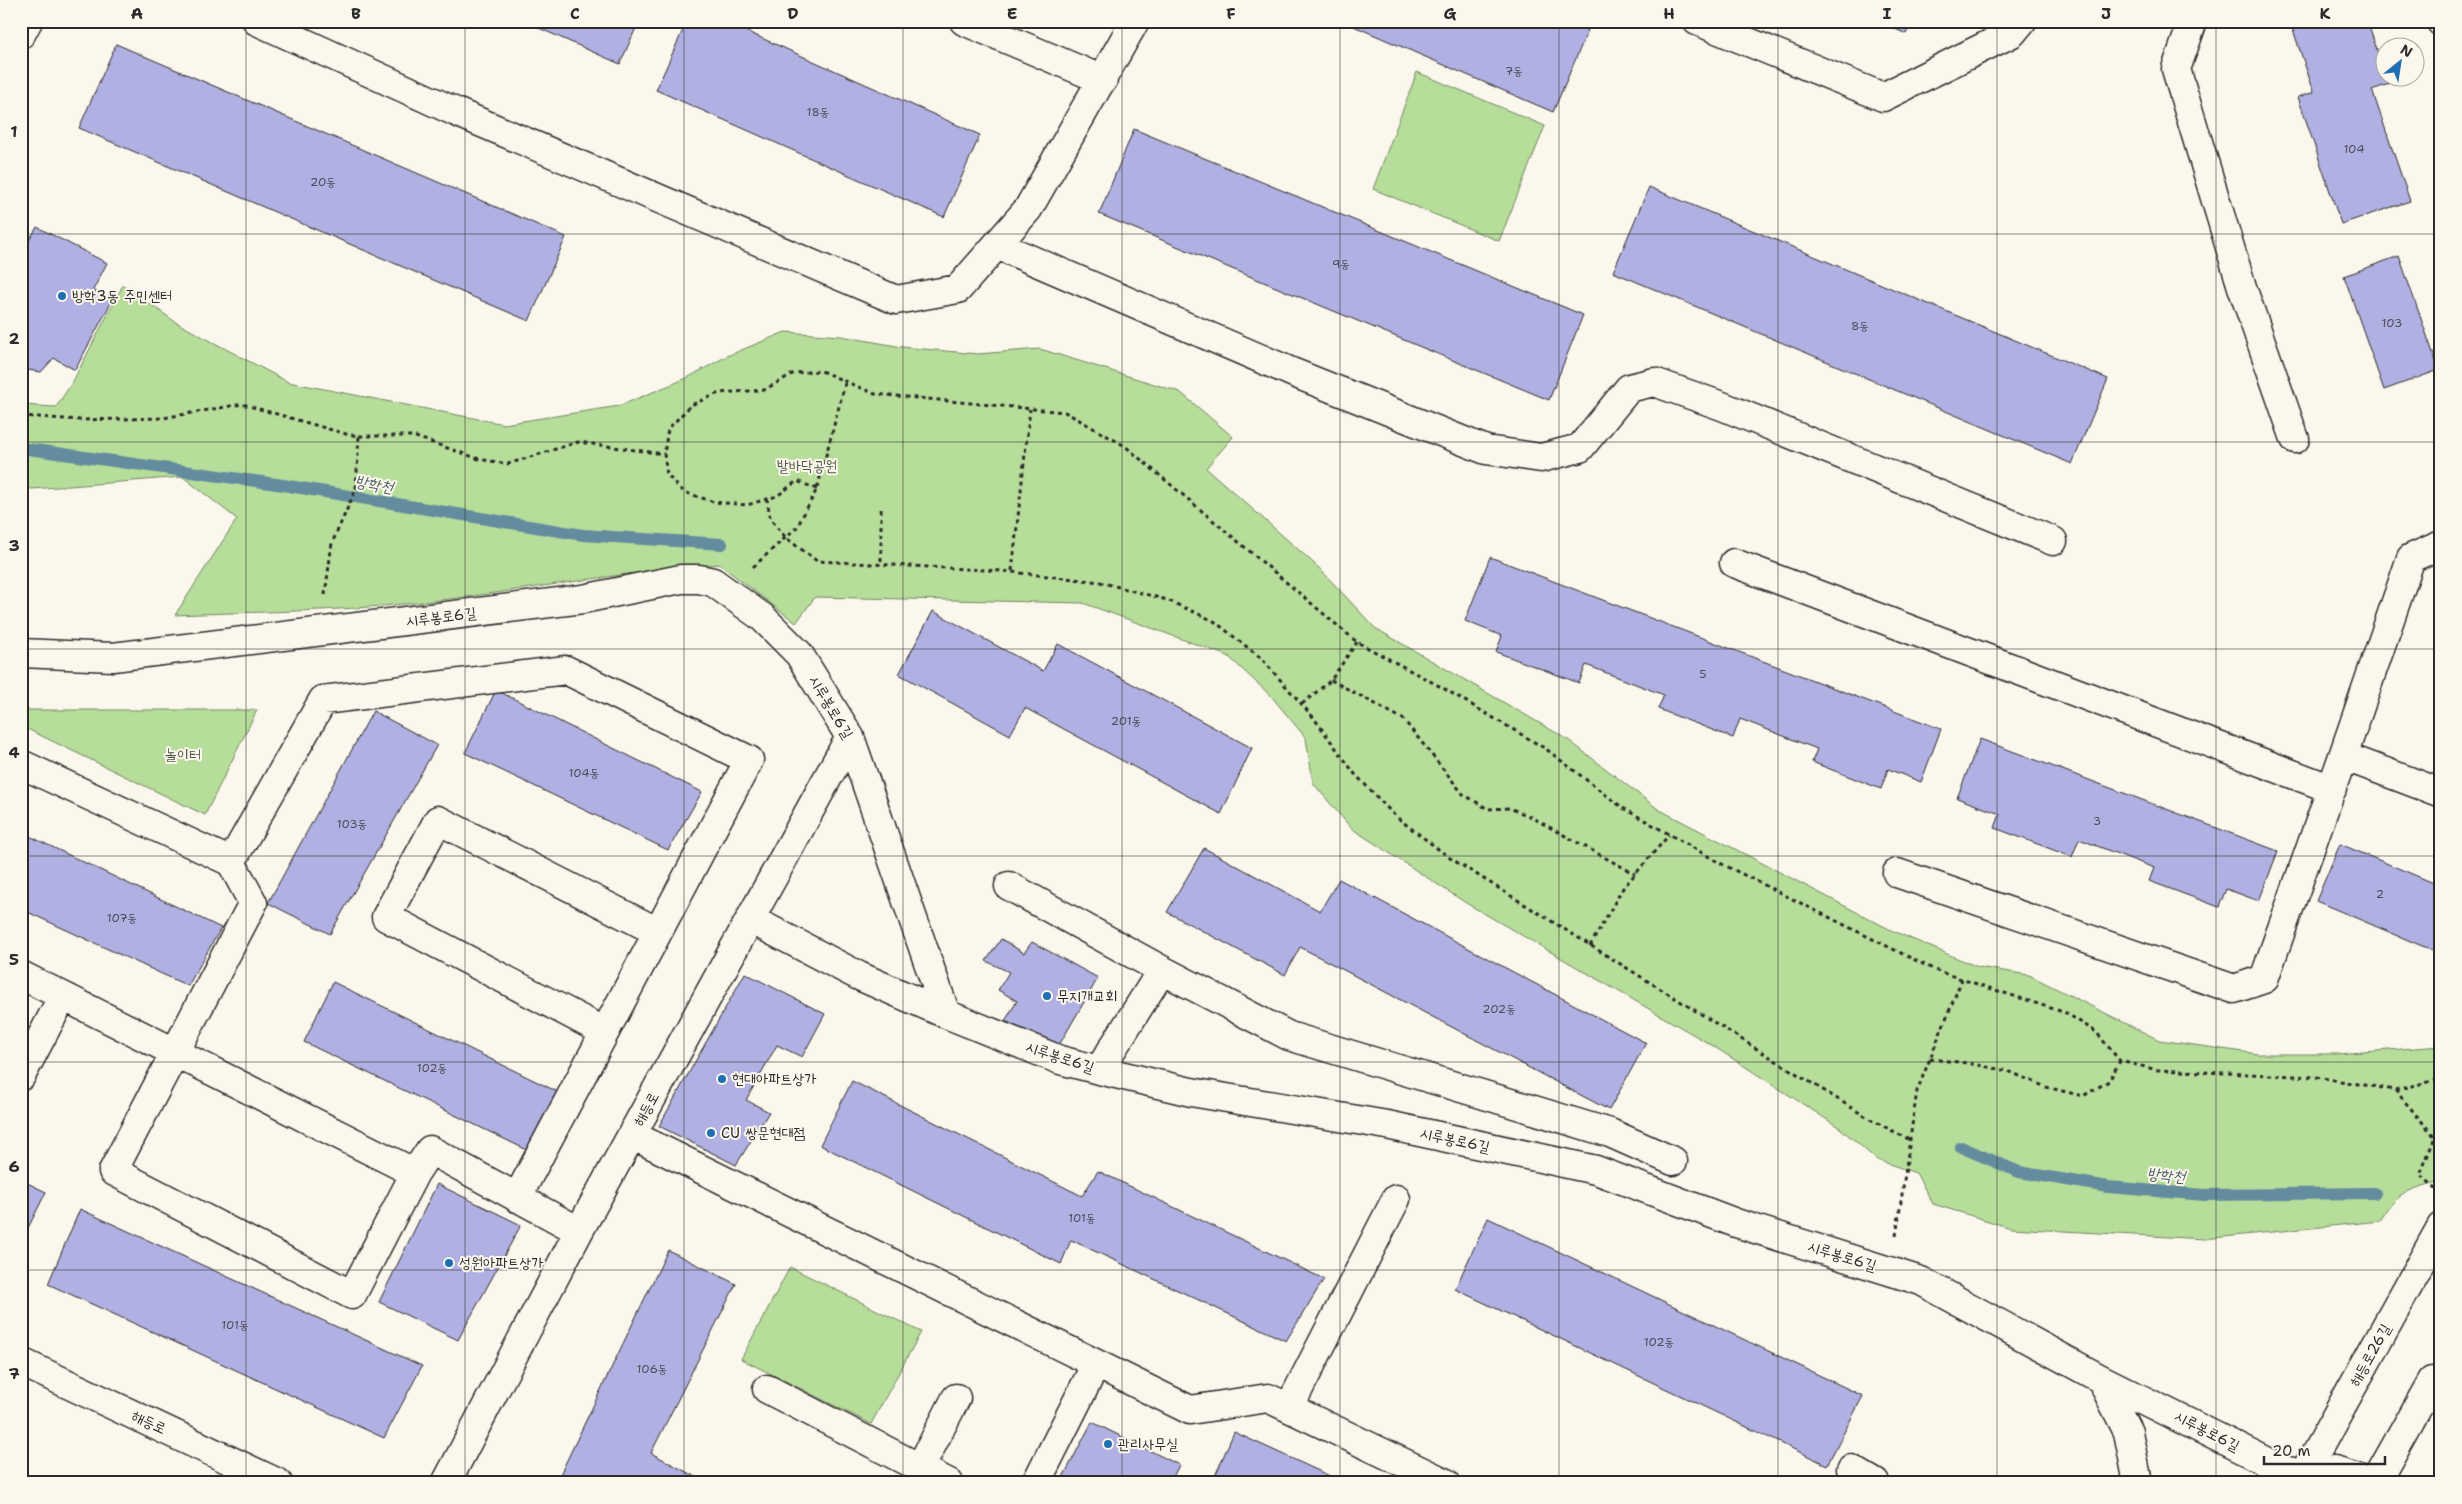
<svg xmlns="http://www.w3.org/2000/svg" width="2462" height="1504" viewBox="0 0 2462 1504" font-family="'Shantell Sans','Poor Story',sans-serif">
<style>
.green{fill:#b6dd99;stroke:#708462}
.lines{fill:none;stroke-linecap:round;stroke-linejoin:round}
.stream{stroke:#638d9e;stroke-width:12}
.building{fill:#b0b0e2;stroke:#2b2b2b}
.minor-casing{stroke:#2b2b2b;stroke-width:31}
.major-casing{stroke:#2b2b2b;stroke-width:31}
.path{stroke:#2b2b2b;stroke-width:3;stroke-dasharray:4 4;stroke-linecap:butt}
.minor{stroke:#fbf7ec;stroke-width:28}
.major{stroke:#fbf7ec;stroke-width:28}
.grid{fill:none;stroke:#2b2b2b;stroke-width:1;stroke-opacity:0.55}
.poi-dot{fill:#1f6fb2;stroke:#fbf7ec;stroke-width:2}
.labels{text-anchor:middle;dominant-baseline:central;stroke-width:4;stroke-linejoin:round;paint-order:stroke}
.number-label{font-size:12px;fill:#4c4c59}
.poi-label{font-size:15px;fill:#2b2b2b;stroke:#fbf7ec;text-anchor:start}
.park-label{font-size:15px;fill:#4e5846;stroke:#fbf7ec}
.street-label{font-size:15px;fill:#2b2b2b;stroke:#fbf7ec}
.water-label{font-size:16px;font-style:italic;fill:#475c64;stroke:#fbf7ec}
.neatline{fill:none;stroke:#2b2b2b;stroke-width:2}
.grid-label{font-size:16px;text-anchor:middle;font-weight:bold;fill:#2b2b2b}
</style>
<rect width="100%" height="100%" fill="#fbf7ec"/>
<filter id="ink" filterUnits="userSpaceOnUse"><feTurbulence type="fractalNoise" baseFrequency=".02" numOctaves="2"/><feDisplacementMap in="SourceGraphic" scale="10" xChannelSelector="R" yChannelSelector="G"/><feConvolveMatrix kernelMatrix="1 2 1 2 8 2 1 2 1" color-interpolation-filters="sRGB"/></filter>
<g filter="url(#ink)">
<!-- green -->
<path class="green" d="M 1417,72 L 1545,126 L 1499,241 L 1373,189 Z
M 123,285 L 177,323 L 288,382 L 504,424 L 619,406 L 687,378 L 727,356 L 785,332 L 841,336 L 902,347 L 978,354 L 1040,349 L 1180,392 L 1233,437 L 1206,468 L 1318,567 L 1375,628 L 1567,739 L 1658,809 L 1893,931 L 1978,967 L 2029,975 L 2159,1040 L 2258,1054 L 2337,1054 L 2441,1046 L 2441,1181 C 2409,1190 2398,1191 2380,1221 L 2204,1239 L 2011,1228 L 1933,1204 L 1916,1173 L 1877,1160 L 1840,1128 L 1713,1046 L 1466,903 L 1351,828 L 1313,783 L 1306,738 L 1271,696 L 1228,656 L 1083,603 L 815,597 L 796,623 L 719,564 C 606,573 495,597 382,606 C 313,612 244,612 175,615 L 237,519 L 183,477 L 32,489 L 21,487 L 21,405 L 56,407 L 72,383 Z
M 21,710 L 257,710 L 205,815 L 21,726 Z
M 790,1267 L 921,1332 L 871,1424 L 741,1359 Z"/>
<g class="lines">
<!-- stream -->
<path class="stream" d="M 21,448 L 283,485 L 583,535 L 722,544
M 1961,1147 L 2019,1172 L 2108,1187 L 2205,1195 L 2375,1193"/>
</g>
<!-- building -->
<path class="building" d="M 523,21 L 639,21 L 620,64 Z
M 687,21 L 723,21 L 980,135 L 944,217 L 656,90 Z
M 1342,21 L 1568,21 L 1588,30 L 1553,112 Z
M 1878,21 L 1912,21 L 1906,34 Z
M 2290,21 L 2367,21 L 2389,84 L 2372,90 L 2410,201 L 2341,224 L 2298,97 L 2314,92 Z
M 116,44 L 566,237 L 529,321 L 79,128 Z
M 1134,129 L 1583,315 L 1549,400 L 1099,214 Z
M 1649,187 L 2108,379 L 2072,464 L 1613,272 Z
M 37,227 L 107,263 L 93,290 L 112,301 L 75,370 L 54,358 L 41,372 L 21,369 L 21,240 L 27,244 Z
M 2399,256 L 2439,370 L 2384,390 L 2344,276 Z
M 1490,557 L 1941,729 L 1921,782 L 1888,769 L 1881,789 L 1812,762 L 1817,749 L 1740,719 L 1733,738 L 1658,709 L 1664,695 L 1586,665 L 1579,683 L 1496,652 L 1502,636 L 1465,621 Z
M 933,611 L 1043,671 L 1058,644 L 1252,748 L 1221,814 L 1025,708 L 1010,735 L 899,674 Z
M 496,690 L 702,792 L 668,850 L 465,753 Z
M 373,711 L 437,745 L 330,934 L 268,903 Z
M 1980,739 L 2278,851 L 2259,901 L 2226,889 L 2219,907 L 2149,881 L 2154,868 L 2079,839 L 2072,857 L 1995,828 L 2000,814 L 1957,798 Z
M 21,832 L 221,928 L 188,986 L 21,909 Z
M 2340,844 L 2441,886 L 2441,954 L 2316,901 Z
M 1204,848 L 1320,911 L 1339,879 L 1646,1043 L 1609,1110 L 1300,947 L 1285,975 L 1167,912 Z
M 1001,939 L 1024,953 L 1032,942 L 1098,978 L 1058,1047 L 1005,1021 L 1017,1001 L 998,990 L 1009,972 L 986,961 Z
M 745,973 L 825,1014 L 802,1057 L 777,1045 L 746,1100 L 769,1112 L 736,1165 L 659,1126 Z
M 333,982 L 560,1093 L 529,1151 L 304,1042 Z
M 852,1081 L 1082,1196 L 1098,1171 L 1324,1279 L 1286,1341 L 1071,1240 L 1061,1264 L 820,1145 Z
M 21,1180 L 46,1192 L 21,1242 Z
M 437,1184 L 521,1225 L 458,1340 L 379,1302 Z
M 80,1209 L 422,1366 L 384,1438 L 48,1284 Z
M 1488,1218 L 1863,1396 L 1827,1465 L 1455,1289 Z
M 668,1250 L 736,1284 L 651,1453 L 707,1483 L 556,1483 Z
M 1092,1422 L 1179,1465 L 1170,1483 L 1060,1483 Z
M 1234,1432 L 1345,1483 L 1212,1483 Z"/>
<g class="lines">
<!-- minor casing -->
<g class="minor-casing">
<path id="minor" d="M 257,21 L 456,112 L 896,300 L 958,289 L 1028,209 L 1135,21
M 964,21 L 1103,80
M 1697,21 L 1883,97 L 2012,33 L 2022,21
M 2193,21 L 2176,69 L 2242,287 L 2295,439
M 2441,21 L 2441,22
M 21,34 L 28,21
M 997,245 L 1294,373 L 1486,450 L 1541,458 L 1580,448 L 1629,388 L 1654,382 L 1722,406 L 2053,541
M 1734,563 L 2332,789
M 21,653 L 113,657 L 583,599 L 681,579 L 699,579 L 713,582 L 762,617 L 799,654 L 850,737 L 946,1014 L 1060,1060 L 1099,1070 L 1191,1092 L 1387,1125 L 1596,1170 L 1736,1223 L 1921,1281 L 2101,1379 L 2279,1468 L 2304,1473 L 2334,1471 L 2375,1483
M 2343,756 L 2441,793
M 21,764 L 231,862
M 1897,873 L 2234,989 L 2264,979 L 2343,756 L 2411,558 L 2441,545
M 1009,886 L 1162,970
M 750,919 L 859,976 L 946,1014
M 21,975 L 415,1173 L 430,1150 L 579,1231
M 605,1032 L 386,917 L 438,820 L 658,932
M 1099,1070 L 1162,970 L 1289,1036 L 1610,1133 L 1673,1161
M 21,1076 L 63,996
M 632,1135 L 1190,1410 L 1268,1398 L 1446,1483
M 415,1173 L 352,1295 L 113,1171 L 253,903 L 231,862 L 323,700 L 566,670 L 749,760 L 517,1198
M 2101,1379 L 2128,1432 L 2138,1483
M 767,1389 L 949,1483
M 1289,1408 L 1396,1199
M 920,1468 L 956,1398
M 1851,1469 L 1875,1483
M 2376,1481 L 2432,1381 L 2441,1386
M 446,1483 L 579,1231 L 850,737
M 1036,1483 L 1096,1364
M 2299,1483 L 2441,1227"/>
</g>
<!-- major casing -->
<g class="major-casing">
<path id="major" d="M 21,1362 L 278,1483"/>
</g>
<!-- path -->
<path class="path" d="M 21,416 L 81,420 L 163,418 L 242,404 L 346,434 L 359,436 L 413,436 L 479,459 L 508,464 L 578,442 L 664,454
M 817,489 L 797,481 L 777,496 L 747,505 L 714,502 L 684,492 L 667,475 L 664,454 L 668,429 L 691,405 L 719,393 L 764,390 L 794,373 L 821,371 L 875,394 L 1065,412 L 1125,446 L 1357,642 L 1443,688 L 1546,749 L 1623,808 L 1720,863 L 1937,971 L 2066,1013 L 2096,1032 L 2120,1061 L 2158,1070 L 2316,1077 L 2395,1090 L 2441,1079
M 767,498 L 770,518 L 786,538 L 817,561 L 1003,571 L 1100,582 L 1167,600 L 1214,621 L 1261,658 L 1313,717 L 1355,774 L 1395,816 L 1450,858 L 1868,1118 L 1910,1140
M 881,509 L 881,564
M 753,567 L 797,527 L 817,489 L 846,380
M 1012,571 L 1030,409
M 325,595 L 332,543 L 356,489 L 359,436
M 1331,680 L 1403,719 L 1463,794 L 1488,809 L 1509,808 L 1529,816 L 1635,874
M 1302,704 L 1331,680 L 1357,642
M 1590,946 L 1623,888 L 1669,835
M 1930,1059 L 1967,1063 L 2008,1071 L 2046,1087 L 2083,1096 L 2109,1081 L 2120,1061
M 2395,1090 L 2435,1137 L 2420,1175 L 2441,1192
M 1896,1236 L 1917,1091 L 1962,979"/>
<!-- minor -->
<use href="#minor" class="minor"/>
<!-- major -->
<use href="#major" class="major"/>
</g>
</g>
<!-- grid -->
<path class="grid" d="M 246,21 L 246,1483M 465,21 L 465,1483M 684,21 L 684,1483M 903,21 L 903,1483M 1122,21 L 1122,1483M 1340,21 L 1340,1483M 1559,21 L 1559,1483M 1778,21 L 1778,1483M 1997,21 L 1997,1483M 2216,21 L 2216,1483M 21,234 L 2441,234M 21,442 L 2441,442M 21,649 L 2441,649M 21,856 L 2441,856M 21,1062 L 2441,1062M 21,1270 L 2441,1270"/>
<!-- markers -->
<g class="poi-dot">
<circle cx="62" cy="296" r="5"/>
<circle cx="1047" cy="996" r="5"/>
<circle cx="722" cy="1079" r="5"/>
<circle cx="711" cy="1133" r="5"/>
<circle cx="449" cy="1263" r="5"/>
<circle cx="1108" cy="1444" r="5"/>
</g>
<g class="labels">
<!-- number labels -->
<g class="number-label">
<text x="1514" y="71">7동</text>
<text x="818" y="112">18동</text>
<text x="2354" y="149">104</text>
<text x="323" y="182">20동</text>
<text x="1341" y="264">9동</text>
<text x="2392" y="323">103</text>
<text x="1860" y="326">8동</text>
<text x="1703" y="674">5</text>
<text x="1126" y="721">201동</text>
<text x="584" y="773">104동</text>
<text x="2097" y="821">3</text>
<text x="352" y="824">103동</text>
<text x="2380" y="894">2</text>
<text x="122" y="918">107동</text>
<text x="1499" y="1009">202동</text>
<text x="432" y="1068">102동</text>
<text x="1082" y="1218">101동</text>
<text x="235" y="1325">101동</text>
<text x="1659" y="1342">102동</text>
<text x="652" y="1369">106동</text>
</g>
<!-- poi labels -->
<g class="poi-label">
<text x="72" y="296">방학3동 주민센터</text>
<text x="1057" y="996">무지개교회</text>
<text x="732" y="1079">현대아파트상가</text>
<text x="721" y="1133">CU 쌍문현대점</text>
<text x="459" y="1263">성원아파트상가</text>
<text x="1118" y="1444">관리사무실</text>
</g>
<!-- park labels -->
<g class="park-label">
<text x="807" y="466">발바닥공원</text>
<text x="183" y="755">놀이터</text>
</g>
<!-- street labels -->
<g class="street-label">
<text transform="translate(441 617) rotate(-7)">시루봉로6길</text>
<text transform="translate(831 707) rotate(59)">시루봉로6길</text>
<text transform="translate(1060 1057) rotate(18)">시루봉로6길</text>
<text transform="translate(646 1109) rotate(-61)">해등로</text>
<text transform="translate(1455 1140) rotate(12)">시루봉로6길</text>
<text transform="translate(1842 1256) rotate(17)">시루봉로6길</text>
<text transform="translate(2370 1355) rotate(-61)">해등로26길</text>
<text transform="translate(149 1422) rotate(25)">해등로</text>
<text transform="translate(2207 1431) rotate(27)">시루봉로6길</text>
</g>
<!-- water labels -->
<g class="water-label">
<text transform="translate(374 484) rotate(10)">방학천</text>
<text transform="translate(2166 1175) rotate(5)">방학천</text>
</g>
</g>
<!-- margin -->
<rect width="2462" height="1504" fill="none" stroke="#fbf7ec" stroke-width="55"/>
<!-- north arrow -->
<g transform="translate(2400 62) rotate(30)"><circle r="24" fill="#fbf7ec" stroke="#a8a59f"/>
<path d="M0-4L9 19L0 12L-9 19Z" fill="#1f6fb2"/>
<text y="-8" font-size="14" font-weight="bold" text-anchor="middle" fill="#2b2b2b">N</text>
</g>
<!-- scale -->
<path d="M2264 1456v8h121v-8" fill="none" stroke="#2b2b2b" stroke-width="2.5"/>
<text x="2272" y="1456" font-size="15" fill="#2b2b2b" stroke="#fbf7ec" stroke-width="4" paint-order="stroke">20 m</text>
<rect x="28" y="28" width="2406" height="1448" class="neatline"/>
<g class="grid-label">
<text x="137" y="19">A</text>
<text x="356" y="19">B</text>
<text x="575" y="19">C</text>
<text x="793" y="19">D</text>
<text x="1012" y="19">E</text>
<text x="1231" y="19">F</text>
<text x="1450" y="19">G</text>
<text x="1669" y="19">H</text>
<text x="1887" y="19">I</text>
<text x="2106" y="19">J</text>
<text x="2325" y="19">K</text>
<text x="14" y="137">1</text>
<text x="14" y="344">2</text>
<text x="14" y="551">3</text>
<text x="14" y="758">4</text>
<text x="14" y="965">5</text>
<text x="14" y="1172">6</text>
<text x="14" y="1379">7</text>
</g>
</svg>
